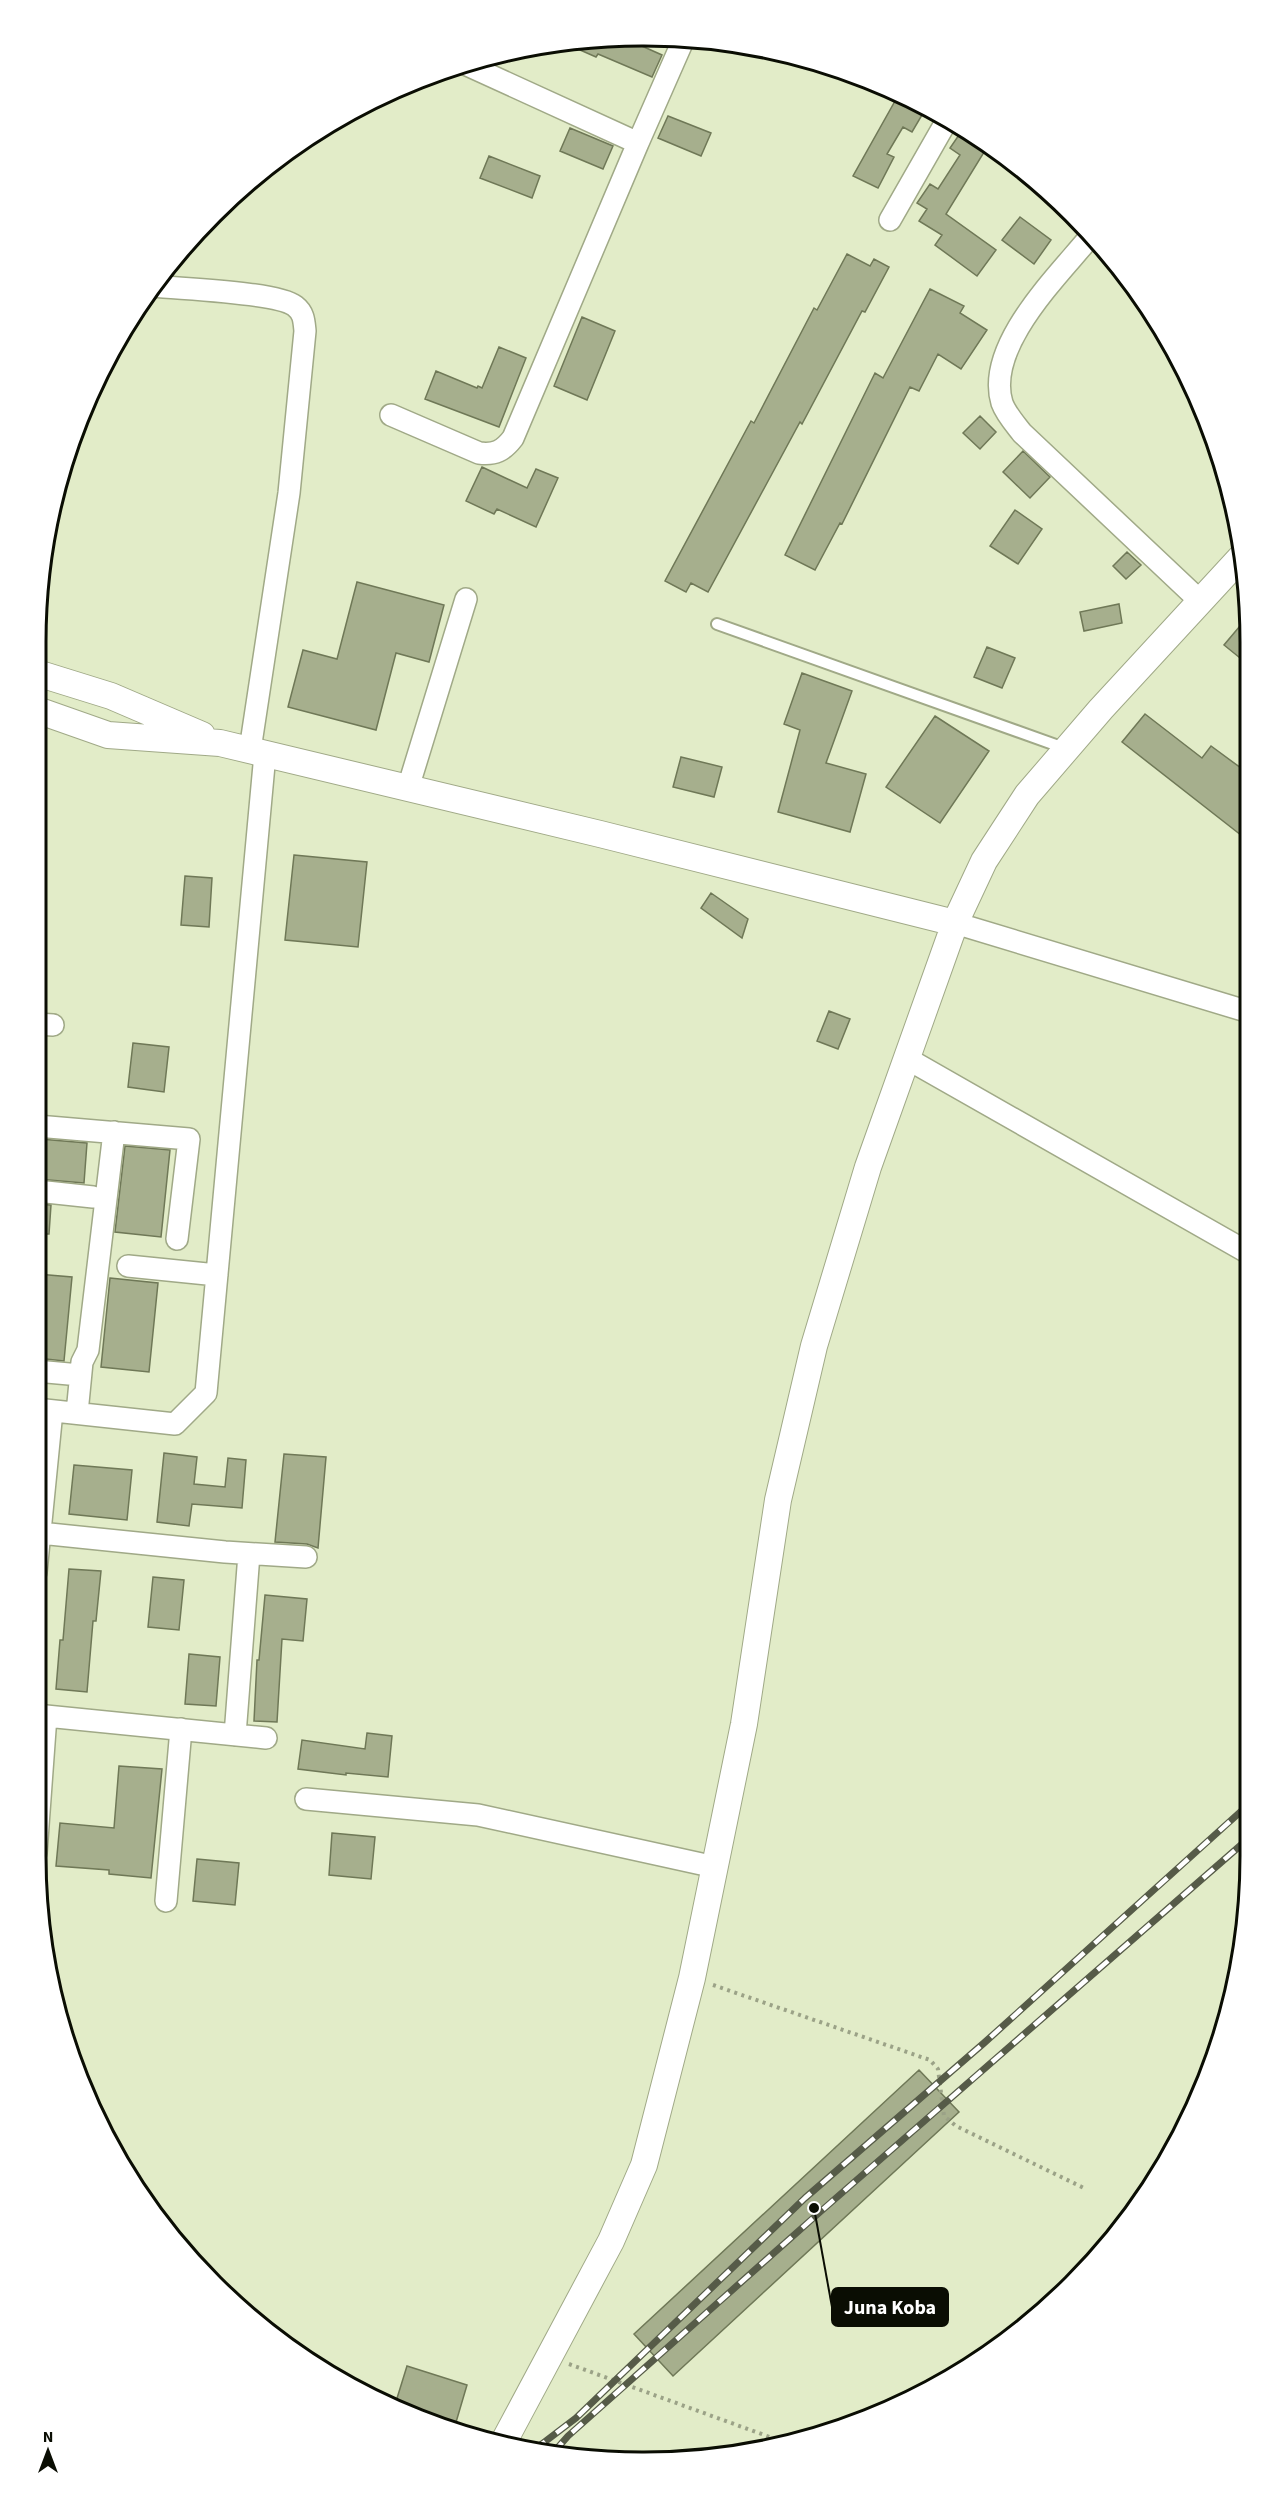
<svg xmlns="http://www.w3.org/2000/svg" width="1286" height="2499" viewBox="0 0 1286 2499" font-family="'Source Sans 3',sans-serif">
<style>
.building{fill:#a6af8d;stroke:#6f7857;stroke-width:1.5}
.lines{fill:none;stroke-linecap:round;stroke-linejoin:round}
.service-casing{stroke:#a0a987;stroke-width:14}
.minor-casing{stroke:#a0a987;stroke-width:24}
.tertiary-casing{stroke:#a0a987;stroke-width:28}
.path{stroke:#9ba287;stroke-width:4;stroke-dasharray:3 4.5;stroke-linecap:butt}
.service{stroke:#fff;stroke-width:10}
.minor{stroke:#fff;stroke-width:21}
.tertiary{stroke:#fff;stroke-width:26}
.rail-casing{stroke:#565b48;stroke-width:7}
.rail{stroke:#fff;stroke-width:4.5;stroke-dasharray:14;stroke-linecap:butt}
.rim{fill:none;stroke:#0a0d03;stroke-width:3}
.leader{fill:none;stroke:#0a0d03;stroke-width:2}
.callout-dot{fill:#0a0d03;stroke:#fff;stroke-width:2}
.callout{fill:#0a0d03;stroke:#0a0d03;stroke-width:2}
.callout-label{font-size:20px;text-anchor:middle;font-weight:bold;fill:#fff}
</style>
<rect width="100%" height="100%" fill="#e2ecc8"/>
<!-- building -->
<path class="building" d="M 626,39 L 662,55 L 652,77 L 598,54 L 596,57 L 562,42 Z
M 899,94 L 917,102 L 913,110 L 922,115 L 912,132 L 903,127 L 887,154 L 894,157 L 878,188 L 853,176 Z
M 668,116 L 711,133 L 701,156 L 658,138 Z
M 570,128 L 613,146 L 603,169 L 560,151 Z
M 961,132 L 986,149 L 946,214 L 996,250 L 977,276 L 935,245 L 942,235 L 919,221 L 927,209 L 917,203 L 930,184 L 938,189 L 960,155 L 950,148 Z
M 489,156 L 540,176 L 532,198 L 480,178 Z
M 1020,217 L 1051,240 L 1034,264 L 1002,240 Z
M 847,254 L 870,266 L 874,259 L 889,267 L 865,312 L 862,311 L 802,424 L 800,422 L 708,592 L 691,583 L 686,592 L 665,581 L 751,421 L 754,423 L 814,308 L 817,310 Z
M 930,289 L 964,306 L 960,313 L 987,330 L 961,369 L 938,354 L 919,391 L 910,387 L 842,524 L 840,523 L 815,570 L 785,555 L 875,373 L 883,378 Z
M 582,317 L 615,331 L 587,400 L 554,386 Z
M 499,347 L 526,358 L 499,427 L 425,399 L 436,371 L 477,388 L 478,386 L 482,388 Z
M 980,416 L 996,432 L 980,449 L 963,433 Z
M 1023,451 L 1050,477 L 1030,498 L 1003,472 Z
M 482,467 L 527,488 L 536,469 L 558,478 L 536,527 L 497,509 L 494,514 L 466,501 Z
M 1015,510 L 1042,529 L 1018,564 L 990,546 Z
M 1127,552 L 1141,565 L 1126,579 L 1113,566 Z
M 357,582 L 444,605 L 429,662 L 396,653 L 376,730 L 288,707 L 303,650 L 337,659 Z
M 1119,604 L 1122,623 L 1084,631 L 1080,612 Z
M 1245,620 L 1245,662 L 1224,645 Z
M 987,647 L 1015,658 L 1002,688 L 974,677 Z
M 802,673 L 852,691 L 826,763 L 866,774 L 850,832 L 778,812 L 800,730 L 784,724 Z
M 1145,714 L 1202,758 L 1211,746 L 1245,771 L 1246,839 L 1122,742 Z
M 935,716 L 989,751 L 940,823 L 886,787 Z
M 681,757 L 722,767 L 714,797 L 673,787 Z
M 294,855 L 367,862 L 358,947 L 285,940 Z
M 185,876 L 212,878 L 209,927 L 181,925 Z
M 711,893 L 748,919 L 742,938 L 701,908 Z
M 829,1011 L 850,1019 L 838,1049 L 817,1041 Z
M 133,1043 L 169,1047 L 164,1092 L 128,1087 Z
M 40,1139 L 87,1143 L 84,1183 L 37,1179 Z
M 125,1146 L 170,1150 L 161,1237 L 115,1232 Z
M 37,1204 L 51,1205 L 49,1234 L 37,1234 Z
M 37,1274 L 72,1277 L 64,1361 L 37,1358 Z
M 110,1278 L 158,1283 L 149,1372 L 101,1367 Z
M 164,1453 L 197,1457 L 194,1484 L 225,1487 L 228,1458 L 246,1460 L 242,1508 L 192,1504 L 189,1526 L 157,1522 Z
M 284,1454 L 326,1457 L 318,1548 L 307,1544 L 275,1542 Z
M 74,1465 L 132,1470 L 127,1520 L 69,1514 Z
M 69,1569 L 101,1571 L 96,1621 L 93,1621 L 87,1692 L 56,1689 L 60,1640 L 63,1640 Z
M 153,1577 L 184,1580 L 179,1630 L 148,1627 Z
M 265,1595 L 307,1599 L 303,1641 L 282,1639 L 277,1722 L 254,1721 L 257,1660 L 259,1660 Z
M 189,1654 L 220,1657 L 216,1706 L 185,1704 Z
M 367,1733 L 392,1736 L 388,1777 L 346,1773 L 346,1775 L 298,1769 L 302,1740 L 365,1749 Z
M 119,1766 L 162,1769 L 151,1878 L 109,1874 L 109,1870 L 56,1866 L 60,1823 L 114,1828 Z
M 332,1833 L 375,1837 L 371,1879 L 329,1875 Z
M 197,1859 L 239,1863 L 235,1905 L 193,1901 Z
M 919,2070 L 959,2112 L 673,2376 L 634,2334 Z
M 407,2366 L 467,2385 L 454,2429 L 407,2415 L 394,2408 Z"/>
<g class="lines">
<!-- service casing -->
<g class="service-casing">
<path id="service" d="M 717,624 L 1067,749
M 266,2330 L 283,2340 L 286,2345"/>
</g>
<!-- minor casing -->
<g class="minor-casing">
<path id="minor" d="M 638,143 L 682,43
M 890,220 L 946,122
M 1089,238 C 1056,278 985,347 1002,403 C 1006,414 1015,424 1022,433 L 1199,600
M 154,286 C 181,289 277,292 295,306 C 304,313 304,321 305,331 L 289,493 L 250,750
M 391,415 L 479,453 C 495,455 503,451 513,438 L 638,143 L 465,64
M 408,788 L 466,599
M 955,923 L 1246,1011
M 37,1024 L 53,1025
M 906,1058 L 1247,1252
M 37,1126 L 189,1139 L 177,1239
M 37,1191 L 93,1197
M 128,1266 L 217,1275
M 36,1371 L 80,1375
M 36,1409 L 175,1424 L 206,1393 L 265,754
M 77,1413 L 82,1362 L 88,1350 L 114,1132
M 40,1533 L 225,1552 L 306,1557
M 36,1572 L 52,1411
M 36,1715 L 266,1738
M 235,1735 L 249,1554
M 306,1799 L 478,1815 L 715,1867
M 36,1853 L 46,1716
M 166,1901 L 181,1729"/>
</g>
<!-- tertiary casing -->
<g class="tertiary-casing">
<path id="tertiary" d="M 37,673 L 111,696 L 202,735
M 37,710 L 108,735 L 220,743 L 600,834 L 955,923
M 502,2445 L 611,2241 L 644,2165 L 692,1978 L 744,1724 L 778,1500 L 814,1346 L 868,1167 L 955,923 L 984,861 L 1027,795 L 1101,709 L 1243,555"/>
</g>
<!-- path -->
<path class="path" d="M 713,1985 L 930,2060 L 938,2069 L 944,2116 L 956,2126 L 1086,2189
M 569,2364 L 789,2444"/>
<!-- service -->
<use href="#service" class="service"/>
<!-- minor -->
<use href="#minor" class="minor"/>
<!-- tertiary -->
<use href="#tertiary" class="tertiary"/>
<!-- rail casing -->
<g class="rail-casing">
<path id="rail" d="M 534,2450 L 576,2418 L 805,2198 L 984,2043 L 1248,1805
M 553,2453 L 568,2436 L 820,2212 L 1249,1838"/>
</g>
<!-- rail -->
<use href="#rail" class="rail"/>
</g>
<!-- crop -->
<path d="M0 0H1286V2499H0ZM642 46H644A596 596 0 0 1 1240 642V1856A596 596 0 0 1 644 2452H642A596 596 0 0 1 46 1856V642A596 596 0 0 1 642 46Z" fill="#fff" fill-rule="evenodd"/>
<path class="rim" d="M642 46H644A596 596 0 0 1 1240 642V1856A596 596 0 0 1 644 2452H642A596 596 0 0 1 46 1856V642A596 596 0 0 1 642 46Z"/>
<!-- callouts -->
<path class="leader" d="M814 2208L832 2307"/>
<circle class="callout-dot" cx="814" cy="2208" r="6"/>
<rect class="callout" x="832" y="2288" width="116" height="38" rx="6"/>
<g class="callout-label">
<text x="890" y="2314">Juna Koba</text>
</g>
<!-- north arrow -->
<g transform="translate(48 2451)" stroke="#ffffff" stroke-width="4.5" paint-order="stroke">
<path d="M0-4.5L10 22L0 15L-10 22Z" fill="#0a0d03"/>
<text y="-9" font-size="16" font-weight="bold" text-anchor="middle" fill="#0a0d03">N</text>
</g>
</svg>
